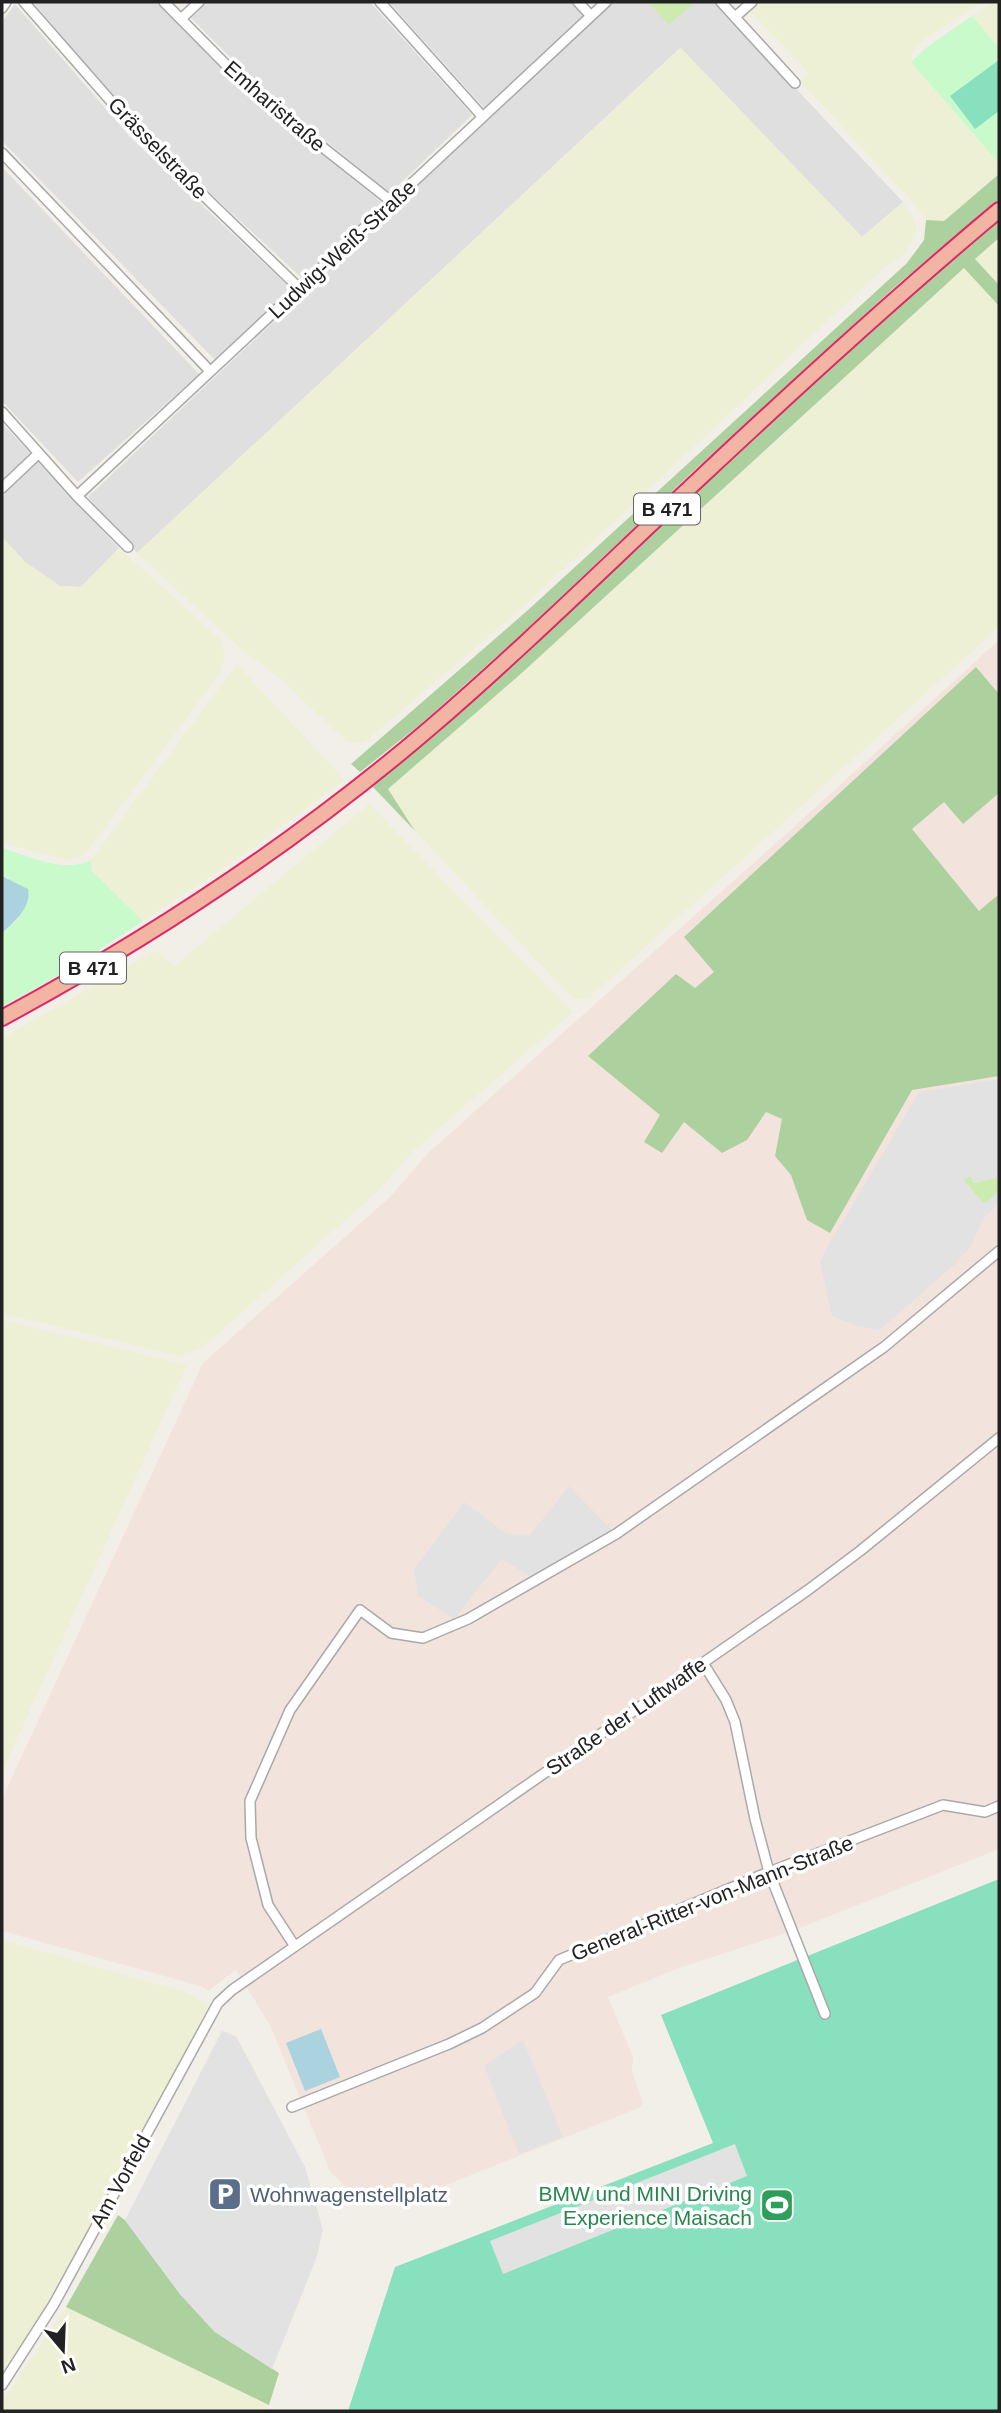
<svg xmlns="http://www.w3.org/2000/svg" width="1001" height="2413" viewBox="0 0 1001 2413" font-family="Helvetica,sans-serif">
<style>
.residential{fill:#e0dfdf}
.military{fill:#f3e3dd}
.farmland{fill:#eef0d5}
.grass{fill:#cdebb0}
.forest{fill:#add19e}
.park{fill:#c8facc}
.pitch{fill:#88e0be}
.parking{fill:#e2e2e2}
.water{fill:#aad3df}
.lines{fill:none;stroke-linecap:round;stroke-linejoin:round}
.minor-casing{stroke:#a9a9a9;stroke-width:12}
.trunk-casing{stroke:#dc2a67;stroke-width:18}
.minor{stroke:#fff;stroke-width:9}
.trunk{stroke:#f2b4a3;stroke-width:14}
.labels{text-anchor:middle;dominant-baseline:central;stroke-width:7;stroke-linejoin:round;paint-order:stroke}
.shield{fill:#fff;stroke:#646464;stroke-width:2}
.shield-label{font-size:19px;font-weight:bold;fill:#222}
.street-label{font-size:21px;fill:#222;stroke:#fff}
.leisure-label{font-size:21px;fill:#27864d;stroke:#fff;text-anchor:end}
.service-label{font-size:21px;fill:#4e5e75;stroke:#fff;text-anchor:start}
</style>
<rect width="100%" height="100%" fill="#f2efe9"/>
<!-- residential -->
<path class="residential" d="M 33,2 L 156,2 L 250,96 L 382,203 L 301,277 L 137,126 Z
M 208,2 L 370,2 L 472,115 L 390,193 L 261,88 L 191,18 Z
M 389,2 L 572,2 L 585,17 L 485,109 Z
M 612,2 L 714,2 L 903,202 L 862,237 L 680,48 L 137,553 L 88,497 Z
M 15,4 L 131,138 L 291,289 L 215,360 L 2,141 L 2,22 Z
M 2,167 L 199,374 L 78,482 L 2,401 Z
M 2,423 L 119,548 L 81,587 L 60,586 L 25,562 L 2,537 Z"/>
<!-- military -->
<path class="military" d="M 999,640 L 999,1849 L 792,1931 L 679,1968 L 608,1997 L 633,2057 L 632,2072 L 643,2102 L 641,2107 L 396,2205 L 366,2204 L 358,2200 L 330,2171 L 270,2025 L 236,1970 L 208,1991 L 200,1986 L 2,1931 L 2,1799 L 203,1363 L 390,1197 L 428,1153 L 785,835 Z"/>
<!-- farmland -->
<path class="farmland" d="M 758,2 L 982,2 L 925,39 L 913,51 L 911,62 L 999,163 L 999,174 L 944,222 L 926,220 L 911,200 L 800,82 L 809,73 L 749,10 Z
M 994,2 L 999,2 L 999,48 L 972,16 Z
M 681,48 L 862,237 L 903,202 L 916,221 L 916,235 L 905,253 L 886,266 L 522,608 L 364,743 L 348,743 L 281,679 L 240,648 L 137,553 Z
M 999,238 L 999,285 L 975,258 Z
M 965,268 L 999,306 L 999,627 L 589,998 L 573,999 L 415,831 L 387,789 L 524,671 Z
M 2,537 L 25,562 L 60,586 L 81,587 L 119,548 L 221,640 L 225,655 L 220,673 L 84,856 L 68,860 L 2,843 Z
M 237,664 L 345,780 L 250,850 L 143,921 L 91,870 L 91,860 Z
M 369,804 L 573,1012 L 412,1152 L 380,1189 L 203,1347 L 179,1356 L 2,1313 L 2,1038 L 156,950 L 174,966 Z
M 2,1320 L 187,1365 L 2,1772 Z
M 2,1940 L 188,1993 L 209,2006 L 49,2304 L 2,2377 Z
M 66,2307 L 269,2405 L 267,2411 L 2,2411 L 2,2401 Z"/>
<!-- grass -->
<path class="grass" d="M 648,2 L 695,2 L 669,25 Z
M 971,1176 L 974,1183 L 999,1177 L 999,1191 L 987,1203 L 983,1203 L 963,1181 L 963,1179 Z"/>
<!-- forest -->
<path class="forest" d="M 999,174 L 999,200 L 897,285 L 686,478 L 532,625 L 422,723 L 360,772 L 351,764 L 528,610 L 907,263 L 924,240 L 926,220 L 944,221 Z
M 999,219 L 999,238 L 975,259 L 999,285 L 999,306 L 964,268 L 524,671 L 388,789 L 415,831 L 372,786 L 438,733 L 540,638 L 695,489 L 908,295 Z
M 976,667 L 999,694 L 999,793 L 963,824 L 944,802 L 912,829 L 979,911 L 999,894 L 999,1076 L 912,1090 L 830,1233 L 807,1220 L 791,1175 L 775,1156 L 782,1119 L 766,1112 L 747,1140 L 722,1153 L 684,1122 L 662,1153 L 644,1142 L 660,1115 L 588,1056 L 676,974 L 695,988 L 714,972 L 684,937 Z
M 118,2215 L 125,2220 L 180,2294 L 215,2332 L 279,2373 L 269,2405 L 66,2307 Z"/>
<!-- park -->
<path class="park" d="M 972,16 L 999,48 L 999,163 L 911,62 L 927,47 Z
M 2,848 C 29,856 64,874 91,860 L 91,870 L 143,921 L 73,967 L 2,1007 L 2,933 L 19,918 L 9,878 L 2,876 Z"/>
<!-- pitch -->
<path class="pitch" d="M 999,60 L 999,111 L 975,129 L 950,96 Z
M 999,1879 L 999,2411 L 348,2411 L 395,2267 L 713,2143 L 661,2015 Z"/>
<!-- parking -->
<path class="parking" d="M 999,1079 L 999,1177 L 973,1183 L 971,1176 L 963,1179 L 983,1203 L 987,1202 L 999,1191 L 999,1203 L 983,1219 L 970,1247 L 955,1264 L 880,1330 L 856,1326 L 832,1316 L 820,1263 L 827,1248 L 919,1092 Z
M 569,1486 L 616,1534 L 536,1580 L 502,1559 L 454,1619 L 418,1596 L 414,1569 L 464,1502 L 507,1534 L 529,1536 Z
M 222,2031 L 236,2036 L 305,2167 L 323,2230 L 316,2259 L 272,2369 L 215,2332 L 180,2294 L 125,2220 Z
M 523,2040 L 563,2137 L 519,2154 L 484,2066 Z
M 735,2144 L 747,2176 L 503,2274 L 490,2241 Z"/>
<!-- water -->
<path class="water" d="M 2,876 L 28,889 C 32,907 14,922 2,933 Z
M 321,2029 L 340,2077 L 305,2091 L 286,2043 Z"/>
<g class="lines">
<!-- minor casing -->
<g class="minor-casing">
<path id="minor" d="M 24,2 L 137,131 L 299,288
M 164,2 L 254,93 L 392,202
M 380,2 L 482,116
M 578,2 L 591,16
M 721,2 L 795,83
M 2,8 L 6,2
M 735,17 L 752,2
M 181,19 L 199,2
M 2,153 L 210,371
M 2,412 L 77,496 L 128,547
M 2,488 L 38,454
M 77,496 L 606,2
M 703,1663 L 726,1700 L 735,1722 L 755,1819 L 769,1872 L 825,2014
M 294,1945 L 268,1905 L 251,1838 L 250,1801 L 290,1710 L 360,1610 L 391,1633 L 423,1638 L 468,1619 L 616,1534 L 884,1347 L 999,1251
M 292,2107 L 449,2044 L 482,2028 L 535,1993 L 559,1960 L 769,1872 L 943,1805 L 985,1812 L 999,1806
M 2,2385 L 54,2304 L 218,2003 L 232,1990 L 808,1590 L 860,1551 L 999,1438"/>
</g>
<!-- trunk casing -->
<g class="trunk-casing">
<path id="trunk" d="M 2,1018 C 154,936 298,841 430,728 C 523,648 610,562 700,478 C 798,386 896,296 999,210"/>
</g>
<!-- minor -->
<use href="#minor" class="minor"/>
<!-- trunk -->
<use href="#trunk" class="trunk"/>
</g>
<!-- icons -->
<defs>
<g id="parking-square" transform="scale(1.75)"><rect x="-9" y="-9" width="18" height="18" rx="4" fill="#5c6f8a" stroke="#fff"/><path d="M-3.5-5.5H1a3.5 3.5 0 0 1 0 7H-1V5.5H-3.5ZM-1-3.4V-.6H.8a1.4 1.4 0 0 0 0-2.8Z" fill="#fff"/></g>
<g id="stadium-square" transform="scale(1.75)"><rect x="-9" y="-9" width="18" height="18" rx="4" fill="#2e9e5b" stroke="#fff"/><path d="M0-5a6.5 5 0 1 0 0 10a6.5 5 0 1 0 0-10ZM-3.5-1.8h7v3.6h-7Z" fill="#fff"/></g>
</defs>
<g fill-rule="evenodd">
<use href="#parking-square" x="225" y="2194"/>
<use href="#stadium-square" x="777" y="2205"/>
</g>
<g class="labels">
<!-- shield labels -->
<g class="shield">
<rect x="634" y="493.5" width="66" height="31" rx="5"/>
<rect x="60" y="952.5" width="66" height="31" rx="5"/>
</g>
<g class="shield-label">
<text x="667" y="509">B 471</text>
<text x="93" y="968">B 471</text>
</g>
<!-- street labels -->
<g class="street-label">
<text transform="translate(275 106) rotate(41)">Emharistraße</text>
<text transform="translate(158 148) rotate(46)">Grässelstraße</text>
<text transform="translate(342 249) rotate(-43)">Ludwig-Weiß-Straße</text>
<text transform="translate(626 1716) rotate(-35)">Straße der Luftwaffe</text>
<text transform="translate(712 1898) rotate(-22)">General-Ritter-von-Mann-Straße</text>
<text transform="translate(120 2181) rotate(-61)">Am Vorfeld</text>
</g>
<!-- leisure labels -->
<g class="leisure-label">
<text x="752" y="2193">BMW und MINI Driving<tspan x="752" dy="24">Experience Maisach</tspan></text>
</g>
<!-- service labels -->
<g class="service-label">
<text x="250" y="2194">Wohnwagenstellplatz</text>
</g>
</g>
<!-- border -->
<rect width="1001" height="2413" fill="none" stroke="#222222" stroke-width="7"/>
<!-- north arrow -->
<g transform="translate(63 2350) rotate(161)" stroke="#ffffff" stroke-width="5" paint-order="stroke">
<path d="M0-5L12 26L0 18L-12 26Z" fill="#222222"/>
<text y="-10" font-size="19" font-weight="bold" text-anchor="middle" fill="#222222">N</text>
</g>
</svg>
